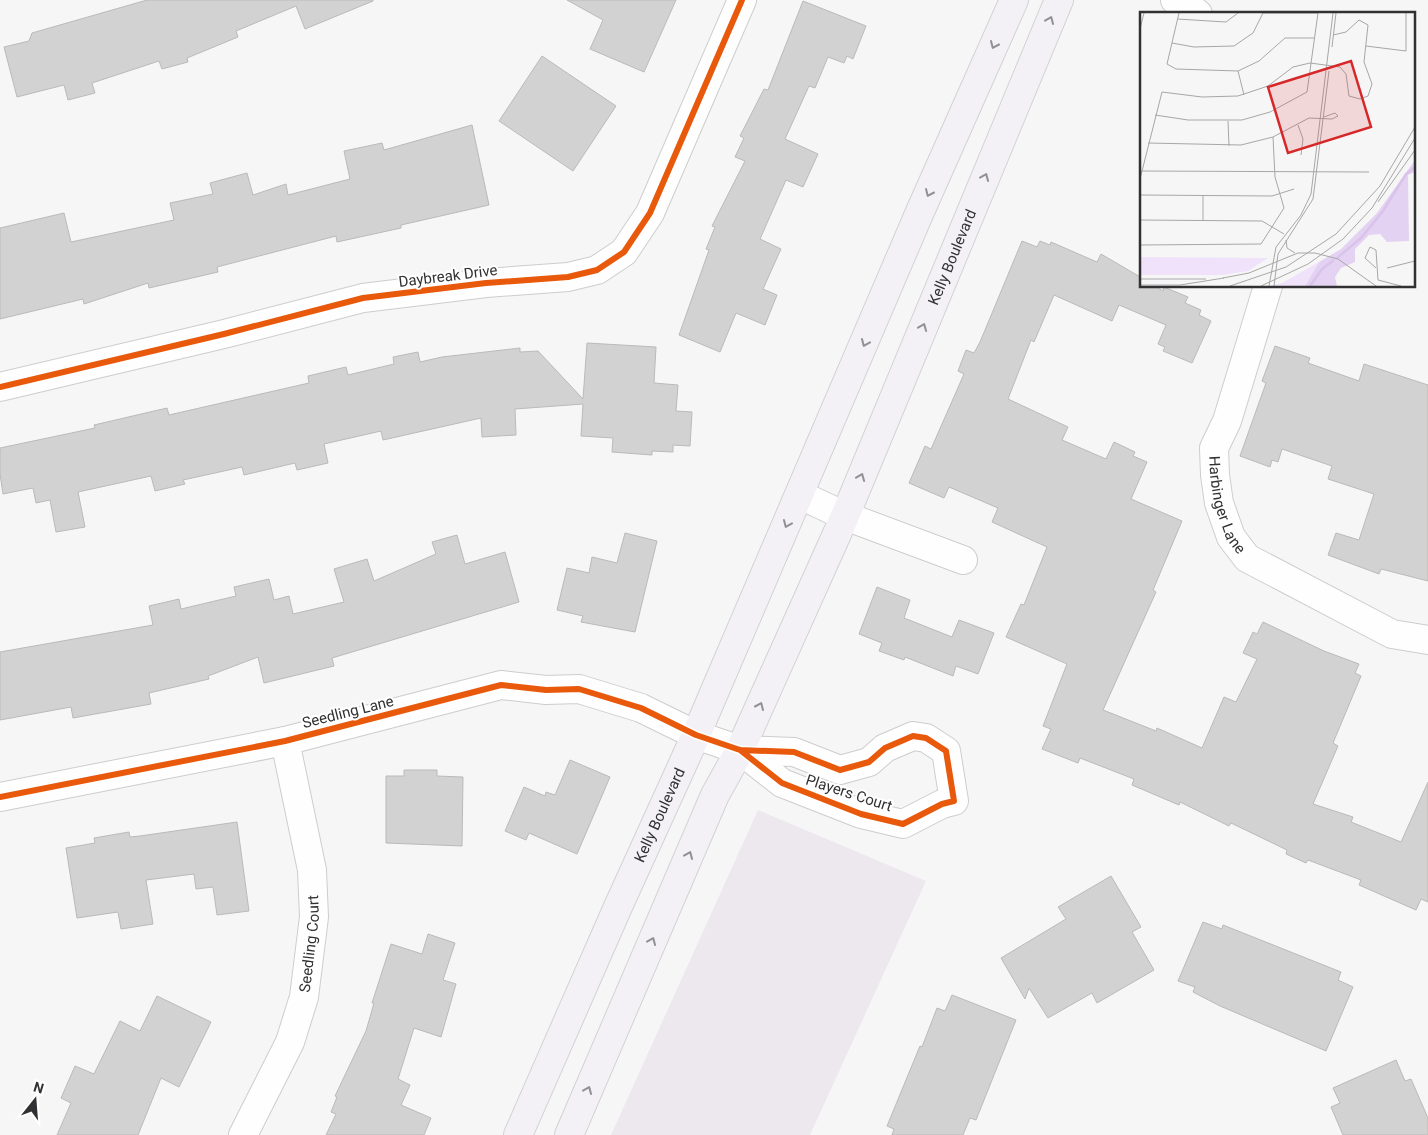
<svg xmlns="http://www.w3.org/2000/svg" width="1428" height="1135" viewBox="0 0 1428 1135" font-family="Roboto,sans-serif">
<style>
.built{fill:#ece8ee}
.building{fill:#d3d2d2;stroke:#babab9}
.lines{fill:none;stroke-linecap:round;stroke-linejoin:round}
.minor-casing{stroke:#cecdce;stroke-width:30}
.major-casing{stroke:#d3d2d3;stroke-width:30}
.minor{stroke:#fefefe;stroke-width:28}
.major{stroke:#f4f1f6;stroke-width:28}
.cycleway-casing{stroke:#fff;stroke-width:9}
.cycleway{stroke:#e8590c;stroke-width:6}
.oneway{stroke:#929094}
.labels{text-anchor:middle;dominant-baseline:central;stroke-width:4;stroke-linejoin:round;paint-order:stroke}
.street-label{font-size:15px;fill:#313032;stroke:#fff}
.inset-river{fill:none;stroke:#dac3ea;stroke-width:2.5}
.inset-road{fill:none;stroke:#a8a7a8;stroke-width:1}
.view{fill:#d62828;fill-opacity:0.15;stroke:#d62828;stroke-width:2.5}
.inset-edge{fill:none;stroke:#313032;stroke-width:2.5}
</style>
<rect width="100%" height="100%" fill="#f7f6f7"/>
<!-- built -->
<path class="built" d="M 758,810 L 926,881 L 810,1135 L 611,1135 Z"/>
<!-- building -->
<path class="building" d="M 147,0 L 373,0 L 373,1 L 305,29 L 296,6 L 236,31 L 238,37 L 187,58 L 188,62 L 162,69 L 159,61 L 92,83 L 95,93 L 68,100 L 64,85 L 17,97 L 4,47 L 29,41 L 32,33 Z
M 567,0 L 676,0 L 644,72 L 590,49 L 603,20 Z
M 803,1 L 866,26 L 853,59 L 847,56 L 844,63 L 828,57 L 815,88 L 809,86 L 785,139 L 818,154 L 803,187 L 786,180 L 760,239 L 781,249 L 763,289 L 777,295 L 765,325 L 736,313 L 720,352 L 679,335 L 709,250 L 706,249 L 715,227 L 712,226 L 745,161 L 735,157 L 744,138 L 740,136 L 764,89 L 768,90 Z
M 542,56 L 616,106 L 573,171 L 499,121 Z
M 472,125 L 489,205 L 401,225 L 401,228 L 337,242 L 336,236 L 217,267 L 218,272 L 149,288 L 148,283 L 84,304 L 83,299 L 0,319 L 0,228 L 64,213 L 71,242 L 174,220 L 170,203 L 213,194 L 210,183 L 247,173 L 253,195 L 286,184 L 288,195 L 350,179 L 344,151 L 382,143 L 384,150 Z
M 1022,241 L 1037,247 L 1040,241 L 1050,245 L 1051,242 L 1097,262 L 1101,254 L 1142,278 L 1142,286 L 1155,286 L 1163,291 L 1164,287 L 1188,297 L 1185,303 L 1201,310 L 1199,315 L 1211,321 L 1192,363 L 1163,351 L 1165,347 L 1158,344 L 1166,325 L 1119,305 L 1112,321 L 1054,295 L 1034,342 L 1031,340 L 1008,399 L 1068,427 L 1062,440 L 1106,459 L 1114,442 L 1135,452 L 1133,456 L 1147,462 L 1131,499 L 1182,521 L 1153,590 L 1156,592 L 1103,710 L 1156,731 L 1157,728 L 1202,748 L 1224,697 L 1236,702 L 1257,659 L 1243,653 L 1253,632 L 1257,634 L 1263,622 L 1324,651 L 1359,664 L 1355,673 L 1361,676 L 1333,743 L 1338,746 L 1313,804 L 1353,817 L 1351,822 L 1401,842 L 1428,782 L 1428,902 L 1421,899 L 1416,910 L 1359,885 L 1361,880 L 1308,860 L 1306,863 L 1286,854 L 1287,850 L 1231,823 L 1229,826 L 1180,802 L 1179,805 L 1132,785 L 1134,779 L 1080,758 L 1078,763 L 1042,749 L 1051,729 L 1043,726 L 1067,664 L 1006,637 L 1021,604 L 1024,605 L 1047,547 L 992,522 L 998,508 L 949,487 L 944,498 L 909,483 L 925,446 L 931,449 L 964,374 L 958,371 L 966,350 L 974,353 L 980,342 Z
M 587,343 L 656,347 L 654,383 L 678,385 L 676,411 L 692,412 L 690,446 L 673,445 L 673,452 L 652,451 L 652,455 L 612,452 L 613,438 L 581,436 L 583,404 L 515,409 L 516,435 L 482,437 L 481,418 L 383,440 L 381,431 L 324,444 L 328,463 L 297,470 L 295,463 L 244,475 L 242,467 L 183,480 L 185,484 L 155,491 L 151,476 L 78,492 L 85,527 L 56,532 L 50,500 L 36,503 L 33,488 L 3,494 L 0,474 L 0,448 L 95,428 L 94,425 L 167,408 L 169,415 L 309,383 L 308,376 L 346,367 L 348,375 L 394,364 L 393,357 L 418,352 L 420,362 L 442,357 L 520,348 L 520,352 L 538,351 L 583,399 Z
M 1275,346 L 1310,358 L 1308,363 L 1359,381 L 1364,364 L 1428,385 L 1428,581 L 1381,569 L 1379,574 L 1328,555 L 1336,533 L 1359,540 L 1374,494 L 1328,479 L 1332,466 L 1282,449 L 1278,462 L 1272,460 L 1270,467 L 1240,456 L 1266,383 L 1262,381 Z
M 625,533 L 657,541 L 635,632 L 581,622 L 583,616 L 557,610 L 567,568 L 589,573 L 592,557 L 617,563 Z
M 457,535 L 465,564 L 505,552 L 519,602 L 332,658 L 334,666 L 264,683 L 258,657 L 208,676 L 209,679 L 149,693 L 151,704 L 73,718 L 71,707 L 0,720 L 0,652 L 153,625 L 149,606 L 179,599 L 181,609 L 236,596 L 234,587 L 269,579 L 274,600 L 289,596 L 293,614 L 344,602 L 334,569 L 367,559 L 374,581 L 436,554 L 432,542 Z
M 877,587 L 910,600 L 904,618 L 952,637 L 959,620 L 994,633 L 978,674 L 956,666 L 953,676 L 905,657 L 904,660 L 879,651 L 882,643 L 859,634 Z
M 570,760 L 610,777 L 577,854 L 529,833 L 526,840 L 505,831 L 524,787 L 545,796 L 546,792 L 555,795 Z
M 404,770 L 437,770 L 437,776 L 463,777 L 462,846 L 386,843 L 386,776 L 404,776 Z
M 237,822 L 249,911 L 217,915 L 213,887 L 196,889 L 194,874 L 146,880 L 153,924 L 121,929 L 118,912 L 77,918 L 66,848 L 95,843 L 94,838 L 129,832 L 130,837 L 140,836 Z
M 1111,876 L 1141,927 L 1132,932 L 1154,970 L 1097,1003 L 1092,993 L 1048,1018 L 1029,988 L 1025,999 L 1001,958 L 1066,919 L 1058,907 Z
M 1203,922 L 1222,929 L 1223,925 L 1341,972 L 1338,980 L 1353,987 L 1326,1051 L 1220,1006 L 1193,992 L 1195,987 L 1178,981 Z
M 428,934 L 455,943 L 443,980 L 456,984 L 441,1037 L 414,1028 L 398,1079 L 410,1085 L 401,1105 L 431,1118 L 424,1135 L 326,1135 L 336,1114 L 331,1112 L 337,1097 L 335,1096 L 366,1031 L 374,1003 L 372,1003 L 391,944 L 422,954 Z
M 952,995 L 1016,1020 L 976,1120 L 970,1118 L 963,1135 L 892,1135 L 894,1129 L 887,1126 L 920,1046 L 922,1047 L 937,1008 L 945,1011 Z
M 157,996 L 211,1022 L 179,1087 L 161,1078 L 138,1135 L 57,1135 L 71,1103 L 61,1098 L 75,1066 L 94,1074 L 120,1021 L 140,1031 Z
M 1396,1060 L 1405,1081 L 1411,1079 L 1428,1118 L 1428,1135 L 1343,1135 L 1331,1107 L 1340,1103 L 1333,1088 Z"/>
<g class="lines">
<!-- minor casing -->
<g class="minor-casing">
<g id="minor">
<path d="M 1175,0 L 1186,4 L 1198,14"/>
<path id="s1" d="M 1268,286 L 1227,421 L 1214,448 L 1215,475 L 1219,503 L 1231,537 L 1247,558 L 1392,634 L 1428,640"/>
<path d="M 0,387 L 224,334 L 363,298 L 486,283 L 568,277 L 597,270 L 624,252 L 650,213 L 742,0"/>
<path d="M 800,495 L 845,516 L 963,560"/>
<path d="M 0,797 L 285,741 L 501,685 L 546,690 L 579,689 L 641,708 L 696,735 L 740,750 L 794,752 L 840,770 L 869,762 L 885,748 L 913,736 L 926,738 L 946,751 L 954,801 L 942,804 L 903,824 L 861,814 L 782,783 L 740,750"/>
<path id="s2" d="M 243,1135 L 290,1042 L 304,997 L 314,917 L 312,870 L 285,741"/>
</g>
</g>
<!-- major casing -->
<g class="major-casing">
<g id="major">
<path id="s3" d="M 518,1135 L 617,909 L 696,735 L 919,214 L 1014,0"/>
<path id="s4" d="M 569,1135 L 715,795 L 740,750 L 845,516 L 1059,0"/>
</g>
</g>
<!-- minor -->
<use href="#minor" class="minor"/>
<!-- major -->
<use href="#major" class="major"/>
<!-- cycleway casing -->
<g class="cycleway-casing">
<path id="cycleway" d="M 0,387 L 224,334 L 363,298 L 486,283 L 568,277 L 597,270 L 624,252 L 650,213 L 742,0
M 0,797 L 285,741 L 501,685 L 546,690 L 579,689 L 641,708 L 696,735 L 740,750 L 794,752 L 840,770 L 869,762 L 885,748 L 913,736 L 926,738 L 946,751 L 954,801 L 942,804 L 903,824 L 861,814 L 782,783 L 740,750"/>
</g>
<!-- cycleway -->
<use href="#cycleway" class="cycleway"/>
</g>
<!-- one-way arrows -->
<defs><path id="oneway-chevron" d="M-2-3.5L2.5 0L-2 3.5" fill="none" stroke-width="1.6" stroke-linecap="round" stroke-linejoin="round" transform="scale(1.25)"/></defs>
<g class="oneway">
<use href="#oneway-chevron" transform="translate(1050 20) rotate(-67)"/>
<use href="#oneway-chevron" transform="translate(994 45) rotate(114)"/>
<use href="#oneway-chevron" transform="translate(985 177) rotate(-67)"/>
<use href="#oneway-chevron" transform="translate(929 193) rotate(114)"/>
<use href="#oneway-chevron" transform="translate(923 327) rotate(-68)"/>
<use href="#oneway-chevron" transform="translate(865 343) rotate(113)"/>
<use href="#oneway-chevron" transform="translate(861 477) rotate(-68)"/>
<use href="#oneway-chevron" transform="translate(787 524) rotate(113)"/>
<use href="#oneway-chevron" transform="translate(760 706) rotate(-66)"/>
<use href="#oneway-chevron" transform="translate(689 855) rotate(-67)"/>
<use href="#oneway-chevron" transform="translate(652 941) rotate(-67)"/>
<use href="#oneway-chevron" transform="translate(588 1090) rotate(-67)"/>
</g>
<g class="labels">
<!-- street labels -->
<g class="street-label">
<text stroke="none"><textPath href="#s4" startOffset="958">Kelly Boulevard</textPath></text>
<text transform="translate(448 276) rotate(-7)">Daybreak Drive</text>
<text stroke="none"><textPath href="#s1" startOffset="230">Harbinger Lane</textPath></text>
<text transform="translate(348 712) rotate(-14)">Seedling Lane</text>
<text transform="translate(849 793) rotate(18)">Players Court</text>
<text stroke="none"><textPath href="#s3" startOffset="350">Kelly Boulevard</textPath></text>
<text stroke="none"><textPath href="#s2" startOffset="205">Seedling Court</textPath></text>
</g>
</g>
<!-- overview -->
<g transform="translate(1140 12)">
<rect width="275" height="275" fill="#f7f6f7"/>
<path d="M 0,245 L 128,246 L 108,259 L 83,263 L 0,263 ZM 179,250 L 165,274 L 130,274 L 142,271 Z" fill="#f0e2fb"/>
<path d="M 275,148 L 275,160 L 268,163 L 269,229 L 247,230 L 240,222 L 229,223 L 215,237 L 215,250 L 201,256 L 195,265 L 197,274 L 165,274 L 179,250 L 201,237 L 237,201 Z" fill="#e4d2f2"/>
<path class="inset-river" d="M 197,246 L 221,226 L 243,199 L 266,162 L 275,155M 170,274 L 182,257 L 194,248"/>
<path class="inset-road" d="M 39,1 L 27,52 L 36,57 L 98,59 L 119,49 L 145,26 L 174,26M 37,7 L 86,10 L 98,1M 0,17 L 4,1M 32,31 L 54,35 L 94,34 L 113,21 L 123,1M 226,34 L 266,39 L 266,1M 192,35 L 196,1M 98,59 L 104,83M 15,103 L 48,108 L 102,108 L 130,100 L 167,80 L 178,1 L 123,1M 88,109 L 89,134M 158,113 L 163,127 L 161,143M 8,131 L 101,133 L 133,125 L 169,106 L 192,107 L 198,104 L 195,101 L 184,105M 0,159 L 229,160M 0,167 L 22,80 L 62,85 L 98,84 L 128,74 L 153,55 L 170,51 L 200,55 L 206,62 L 209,84 L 220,87 L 228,84 L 232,72 L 224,50 L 228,13 L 219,8 L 206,20 L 193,23M 0,183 L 132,184 L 154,177M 238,190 L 275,138M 0,208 L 122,209 L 144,222M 63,208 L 63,184M 146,228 L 147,236 L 155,241M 0,233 L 121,232 L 144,196 L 135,165 L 133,125M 236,256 L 225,246 L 230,235 L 236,238 L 238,268 L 261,274M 247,256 L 275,249M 83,266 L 109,261 L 158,241 L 175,241 L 198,247 L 236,274M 0,267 L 66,267M 0,273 L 40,273 L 84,266M 90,274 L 146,255 L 196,222 L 240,174 L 275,115M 121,274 L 168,252 L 203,227 L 232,196 L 275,126M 129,274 L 136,235 L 161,203 L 171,182 L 193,1M 134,274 L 138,242 L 173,187 L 189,59"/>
<path class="view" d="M 211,49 L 231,115 L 148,141 L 128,75 Z"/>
<rect width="275" height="275" class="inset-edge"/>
</g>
<!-- north arrow -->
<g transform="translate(35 1100) rotate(17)" stroke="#ffffff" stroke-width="4" paint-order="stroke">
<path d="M0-4L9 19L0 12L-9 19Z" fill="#313032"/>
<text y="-8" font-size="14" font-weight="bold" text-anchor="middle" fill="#313032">N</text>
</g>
</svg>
